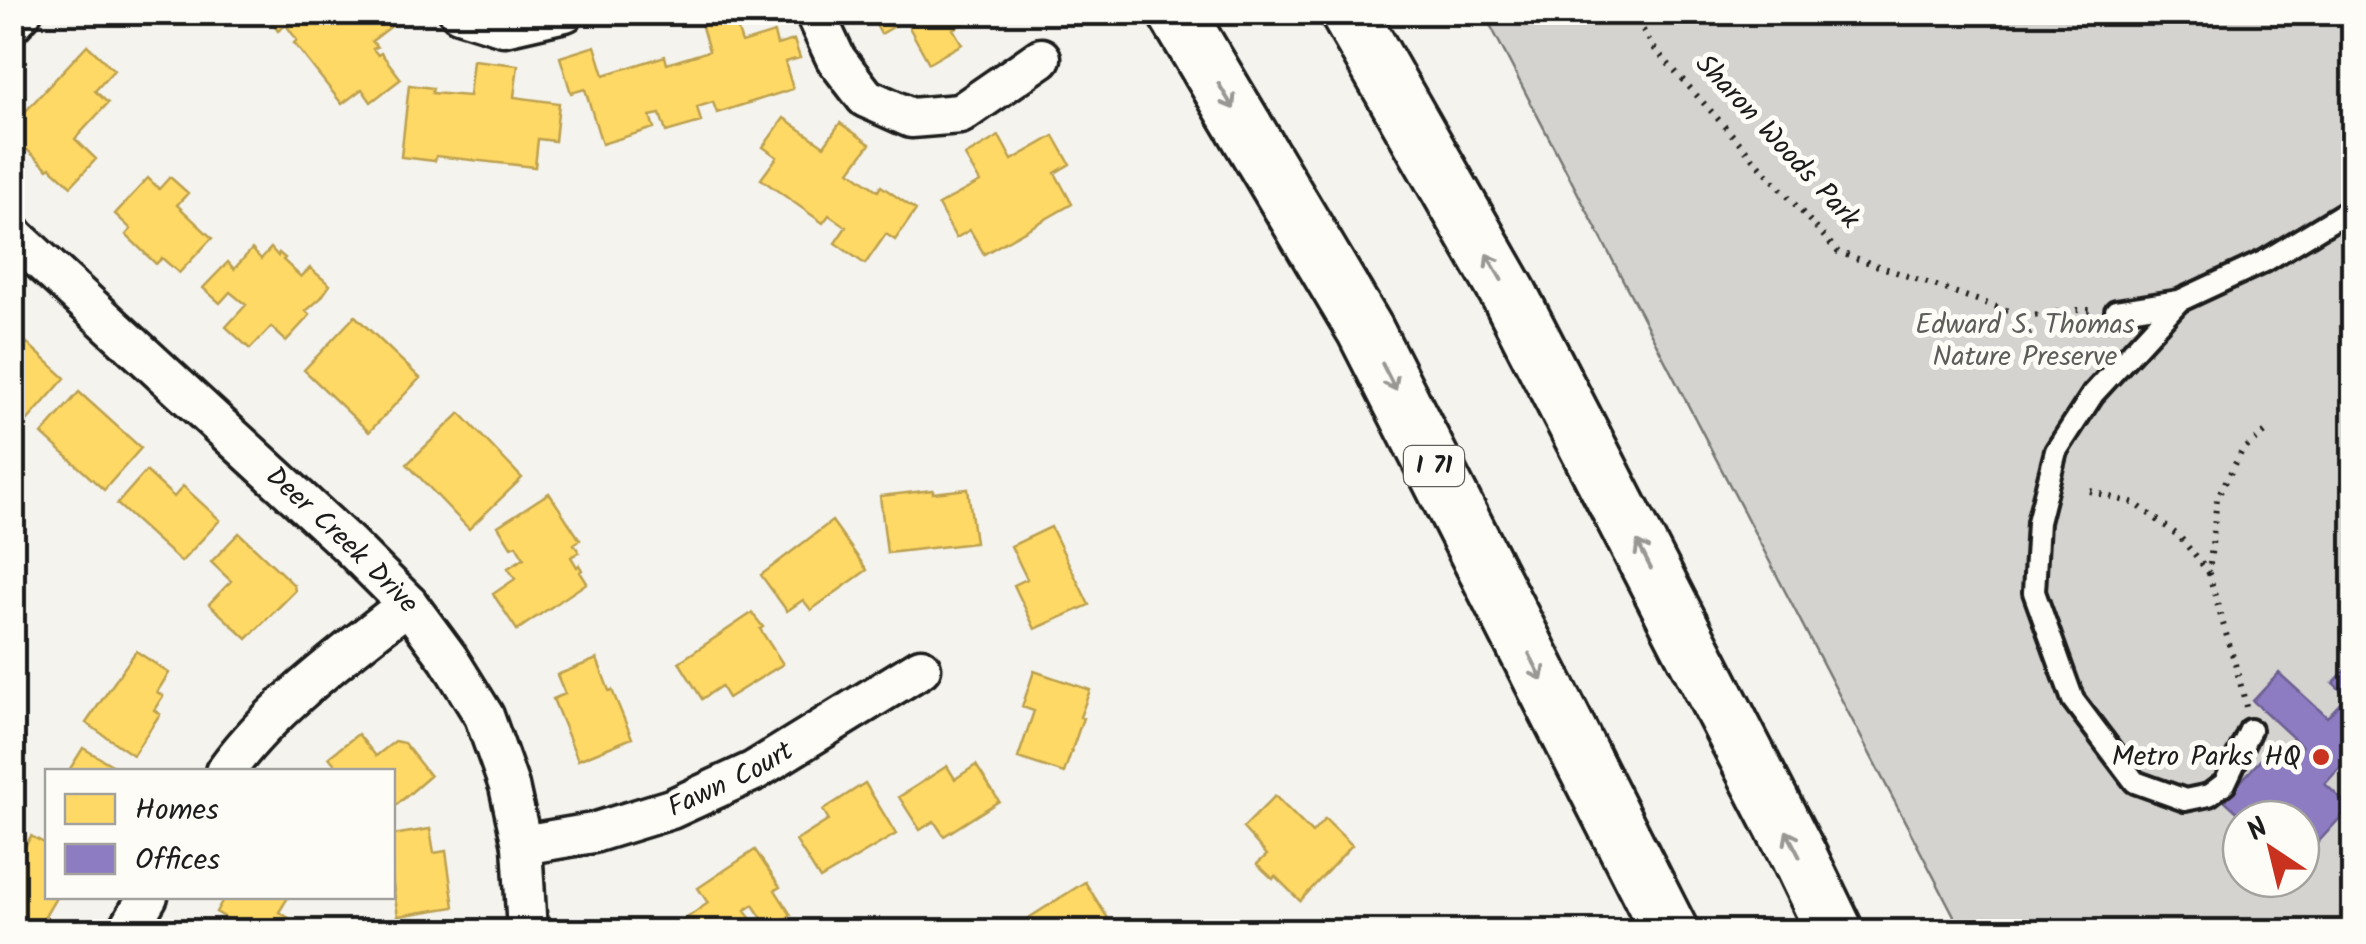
<svg xmlns="http://www.w3.org/2000/svg" width="2366" height="944" viewBox="0 0 2366 944" font-family="Kalam,sans-serif">
<style>
.green{fill:#d4d3cf;stroke:#787876;stroke-width:2.5;fill-rule:evenodd}
.homes{fill:#ffd966;stroke:#bba050;stroke-width:2.5}
.offices{fill:#8e7cc3;stroke:#6c5f91;stroke-width:2.5}
.lines{fill:none;stroke-linecap:round;stroke-linejoin:round}
.service-casing{stroke:#1c1c1c;stroke-width:28}
.minor-casing{stroke:#1c1c1c;stroke-width:45}
.motorway-casing{stroke:#1c1c1c;stroke-width:62}
.path{stroke:#1c1c1c;stroke-width:6;stroke-dasharray:2.5 8;stroke-linecap:butt}
.service{stroke:#fdfcf7;stroke-width:20}
.minor{stroke:#fdfcf7;stroke-width:38}
.motorway{stroke:#fdfcf7;stroke-width:55}
.oneway{stroke:#989794}
.poi-dot{fill:#c8321e;stroke:#fdfcf7;stroke-width:4}
.labels{text-anchor:middle;dominant-baseline:central;stroke-width:10;stroke-linejoin:round;paint-order:stroke}
.shield{fill:#fdfcf7;stroke:#605f5e;stroke-width:2.5}
.shield-label{font-size:25px;font-weight:bold;fill:#1c1c1c}
.street-label{font-size:28px;fill:#1c1c1c;stroke:#fdfcf7}
.park-label{font-size:28px;fill:#5c5c5b;stroke:#fdfcf7}
.poi-label{font-size:28px;fill:#1c1c1c;stroke:#fdfcf7;text-anchor:end}
</style>
<rect width="100%" height="100%" fill="#f4f3ee"/>
<filter id="ink" filterUnits="userSpaceOnUse"><feTurbulence type="fractalNoise" baseFrequency=".01" numOctaves="2"/><feDisplacementMap in="SourceGraphic" scale="20" xChannelSelector="R" yChannelSelector="G"/><feConvolveMatrix kernelMatrix="1 2 1 2 8 2 1 2 1" color-interpolation-filters="sRGB"/></filter>
<g filter="url(#ink)">
<!-- green -->
<path class="green" d="M 1484,13 L 2353,13 L 2353,931 L 1962,931 ZM 2241,819 L 2301,819 L 2301,879 L 2241,879 Z"/>
<!-- homes -->
<path class="homes" d="M 264,12 L 384,12 L 393,25 L 372,41 L 377,47 L 373,49 L 378,55 L 381,53 L 401,79 L 371,102 L 362,89 L 342,104 L 294,43 L 297,40 L 286,25 L 278,31 Z
M 724,12 L 732,12 L 742,43 L 774,33 L 777,45 L 794,40 L 800,58 L 785,62 L 793,89 L 717,113 L 713,102 L 697,107 L 701,122 L 666,132 L 660,114 L 650,116 L 654,128 L 602,144 L 585,89 L 571,93 L 560,57 L 595,46 L 604,75 L 665,56 L 667,64 L 709,51 L 700,20 Z
M 869,12 L 982,12 L 982,13 L 953,29 L 962,44 L 929,63 L 905,20 L 881,34 Z
M 87,45 L 114,70 L 95,91 L 108,103 L 75,139 L 96,159 L 71,186 L 50,167 L 48,169 L 12,136 L 12,126 Z
M 473,60 L 518,65 L 514,97 L 559,103 L 555,141 L 538,139 L 535,167 L 436,156 L 435,161 L 401,157 L 409,85 L 433,88 L 432,93 L 469,96 Z
M 784,118 L 824,146 L 840,123 L 870,144 L 850,171 L 878,191 L 881,186 L 916,210 L 895,240 L 886,234 L 865,264 L 835,243 L 846,227 L 829,215 L 823,223 L 761,179 L 777,157 L 763,147 Z
M 999,136 L 1012,160 L 1054,136 L 1070,164 L 1055,173 L 1072,204 L 984,254 L 970,230 L 956,238 L 938,205 L 980,182 L 965,156 Z
M 170,177 L 188,193 L 177,205 L 212,238 L 179,273 L 162,258 L 156,264 L 126,235 L 131,229 L 115,214 L 148,178 L 159,189 Z
M 271,248 L 278,256 L 279,253 L 285,258 L 283,260 L 301,277 L 310,268 L 330,285 L 321,298 L 306,311 L 310,315 L 286,341 L 271,327 L 250,349 L 226,327 L 246,305 L 230,292 L 220,303 L 203,288 L 228,262 L 234,269 L 252,249 L 261,259 Z
M 355,316 L 420,378 L 369,432 L 304,370 Z
M 27,343 L 65,378 L 27,421 L 12,408 L 12,350 L 17,354 Z
M 79,392 L 141,448 L 104,490 L 42,434 Z
M 460,413 L 522,478 L 469,529 L 407,464 Z
M 146,471 L 174,497 L 183,486 L 220,520 L 181,562 L 117,504 Z
M 968,489 L 975,543 L 887,553 L 880,496 L 933,490 L 933,493 Z
M 549,493 L 580,540 L 574,544 L 579,552 L 571,557 L 577,567 L 579,565 L 582,570 L 580,572 L 587,583 L 517,630 L 493,594 L 515,579 L 508,568 L 524,558 L 516,545 L 511,547 L 498,526 Z
M 832,521 L 867,570 L 811,610 L 803,600 L 787,611 L 761,575 Z
M 1051,527 L 1089,605 L 1035,629 L 1014,585 L 1027,579 L 1011,546 Z
M 239,533 L 294,585 L 295,591 L 247,639 L 209,604 L 231,581 L 211,562 Z
M 752,613 L 763,627 L 760,629 L 783,664 L 728,698 L 721,686 L 702,699 L 679,662 Z
M 136,651 L 169,673 L 157,692 L 163,696 L 154,710 L 160,714 L 133,755 L 86,723 Z
M 597,659 L 609,691 L 612,690 L 632,738 L 578,760 L 553,699 L 565,694 L 557,675 Z
M 1034,671 L 1090,690 L 1080,717 L 1083,718 L 1064,773 L 1018,758 L 1034,711 L 1022,707 Z
M 358,734 L 376,756 L 395,741 L 404,743 L 430,776 L 393,808 L 392,772 L 341,772 L 329,757 Z
M 83,748 L 119,769 L 118,772 L 68,772 Z
M 976,765 L 999,801 L 944,836 L 934,821 L 920,830 L 899,797 L 947,766 L 955,779 Z
M 865,783 L 896,834 L 820,879 L 796,841 L 829,820 L 823,810 Z
M 1275,796 L 1312,833 L 1325,819 L 1352,845 L 1300,901 L 1275,876 L 1273,879 L 1257,864 L 1267,855 L 1243,828 Z
M 430,829 L 434,853 L 446,851 L 454,907 L 398,916 L 392,879 L 392,835 Z
M 31,836 L 48,845 L 48,896 L 57,896 L 36,932 L 12,918 L 12,850 L 20,855 Z
M 755,850 L 780,887 L 775,890 L 791,915 L 769,929 L 753,905 L 745,910 L 753,923 L 741,932 L 687,932 L 681,922 L 708,903 L 698,888 Z
M 1085,882 L 1116,931 L 1011,932 L 1010,930 Z
M 225,896 L 289,896 L 279,912 L 289,918 L 282,932 L 250,932 L 216,912 Z"/>
<!-- offices -->
<path class="offices" d="M 2354,661 L 2354,752 L 2325,784 L 2350,807 L 2301,861 L 2301,819 L 2245,819 L 2224,800 L 2273,746 L 2289,761 L 2302,746 L 2253,701 L 2279,673 L 2327,717 L 2347,696 L 2333,683 Z"/>
<g class="lines">
<!-- service casing -->
<g class="service-casing">
<path id="service" d="M 2179,301 L 2093,394 L 2056,451 L 2038,522 L 2034,592 L 2073,700 L 2135,782 L 2185,800 L 2209,795 L 2225,783 L 2250,730
M 2116,311 L 2179,301 L 2265,261 L 2354,207"/>
</g>
<!-- minor casing -->
<g class="minor-casing">
<g id="minor">
<path d="M 459,12 L 504,26 L 565,12"/>
<path d="M 814,12 L 836,59 L 866,98 L 911,118 L 960,114 L 1041,58"/>
<path d="M 12,23 L 22,12"/>
<path id="s1" d="M 12,234 L 348,544 L 408,604 L 448,658 L 484,716 L 509,786 L 522,845 L 527,932"/>
<path d="M 225,772 C 269,709 347,652 408,604"/>
<path id="s2" d="M 522,845 L 593,833 L 671,809 L 754,771 L 921,668"/>
<path d="M 127,932 L 148,896"/>
</g>
</g>
<!-- motorway casing -->
<g class="motorway-casing">
<path id="motorway" d="M 1176,12 L 1365,330 L 1670,932
M 1348,12 L 1510,296 L 1799,857 L 1835,932"/>
</g>
<!-- path -->
<path class="path" d="M 1632,12 L 1654,48 L 1838,252 L 2026,317 L 2070,310 L 2094,310
M 2090,491 L 2136,504 L 2180,537 L 2209,573 L 2217,498 L 2242,451 L 2267,431
M 2209,573 C 2220,618 2236,661 2246,707"/>
<!-- service -->
<use href="#service" class="service"/>
<!-- minor -->
<use href="#minor" class="minor"/>
<!-- motorway -->
<use href="#motorway" class="motorway"/>
</g>
<!-- one-way arrows -->
<defs><path id="oneway-shaft" d="M-6 0H5M1.5-3L5.5 0L1.5 3" fill="none" stroke-width="1.6" stroke-linecap="round" stroke-linejoin="round" transform="scale(2.5)"/></defs>
<g class="oneway">
<use href="#oneway-shaft" transform="translate(1226 96) rotate(59)"/>
<use href="#oneway-shaft" transform="translate(1494 267) rotate(-120)"/>
<use href="#oneway-shaft" transform="translate(1389 377) rotate(63)"/>
<use href="#oneway-shaft" transform="translate(1644 555) rotate(-117)"/>
<use href="#oneway-shaft" transform="translate(1536 667) rotate(63)"/>
<use href="#oneway-shaft" transform="translate(1793 844) rotate(-117)"/>
</g>
</g>
<!-- markers -->
<circle class="poi-dot" cx="2321" cy="757" r="10"/>
<g class="labels">
<!-- shield labels -->
<rect class="shield" x="1404" y="446" width="60" height="40" rx="8"/>
<g class="shield-label">
<text x="1434" y="466">I 71</text>
</g>
<!-- street labels -->
<g class="street-label">
<text transform="translate(1777 142) rotate(47)">Sharon Woods Park</text>
<text stroke="none"><textPath href="#s1" startOffset="450">Deer Creek Drive</textPath></text>
<text stroke="none"><textPath href="#s2" startOffset="220">Fawn Court</textPath></text>
</g>
<!-- park labels -->
<g class="park-label">
<text x="2025" y="325">Edward S. Thomas<tspan x="2025" dy="32">Nature Preserve</tspan></text>
</g>
<!-- poi labels -->
<g class="poi-label">
<text x="2301" y="757">Metro Parks HQ</text>
</g>
</g>
<!-- margin -->
<rect width="2366" height="944" fill="none" stroke="#fdfcf7" stroke-width="50"/>
<rect x="25" y="25" width="2316" height="894" fill="none" stroke="#1c1c1c" stroke-width="4" filter="url(#ink)"/>
<!-- legend -->
<rect x="45" y="769" width="350" height="130" fill="#fdfcf7" stroke="#a3a29f" stroke-width="2.5"/>
<rect x="65" y="794" width="50" height="30" fill="#ffd966" stroke="#a3a29f" stroke-width="2.5"/>
<text x="135" y="819" font-size="30" fill="#1c1c1c">Homes</text>
<rect x="65" y="844" width="50" height="30" fill="#8e7cc3" stroke="#a3a29f" stroke-width="2.5"/>
<text x="135" y="869" font-size="30" fill="#1c1c1c">Offices</text>
<!-- north arrow -->
<g transform="translate(2271 849) rotate(325)"><circle r="48" fill="#fdfcf7" stroke="#a3a29f" stroke-width="2.5"/>
<path d="M0-8L18 38L0 25L-18 38Z" fill="#c8321e"/>
<text y="-15" font-size="28" font-weight="bold" text-anchor="middle" fill="#1c1c1c">N</text>
</g>
</svg>
